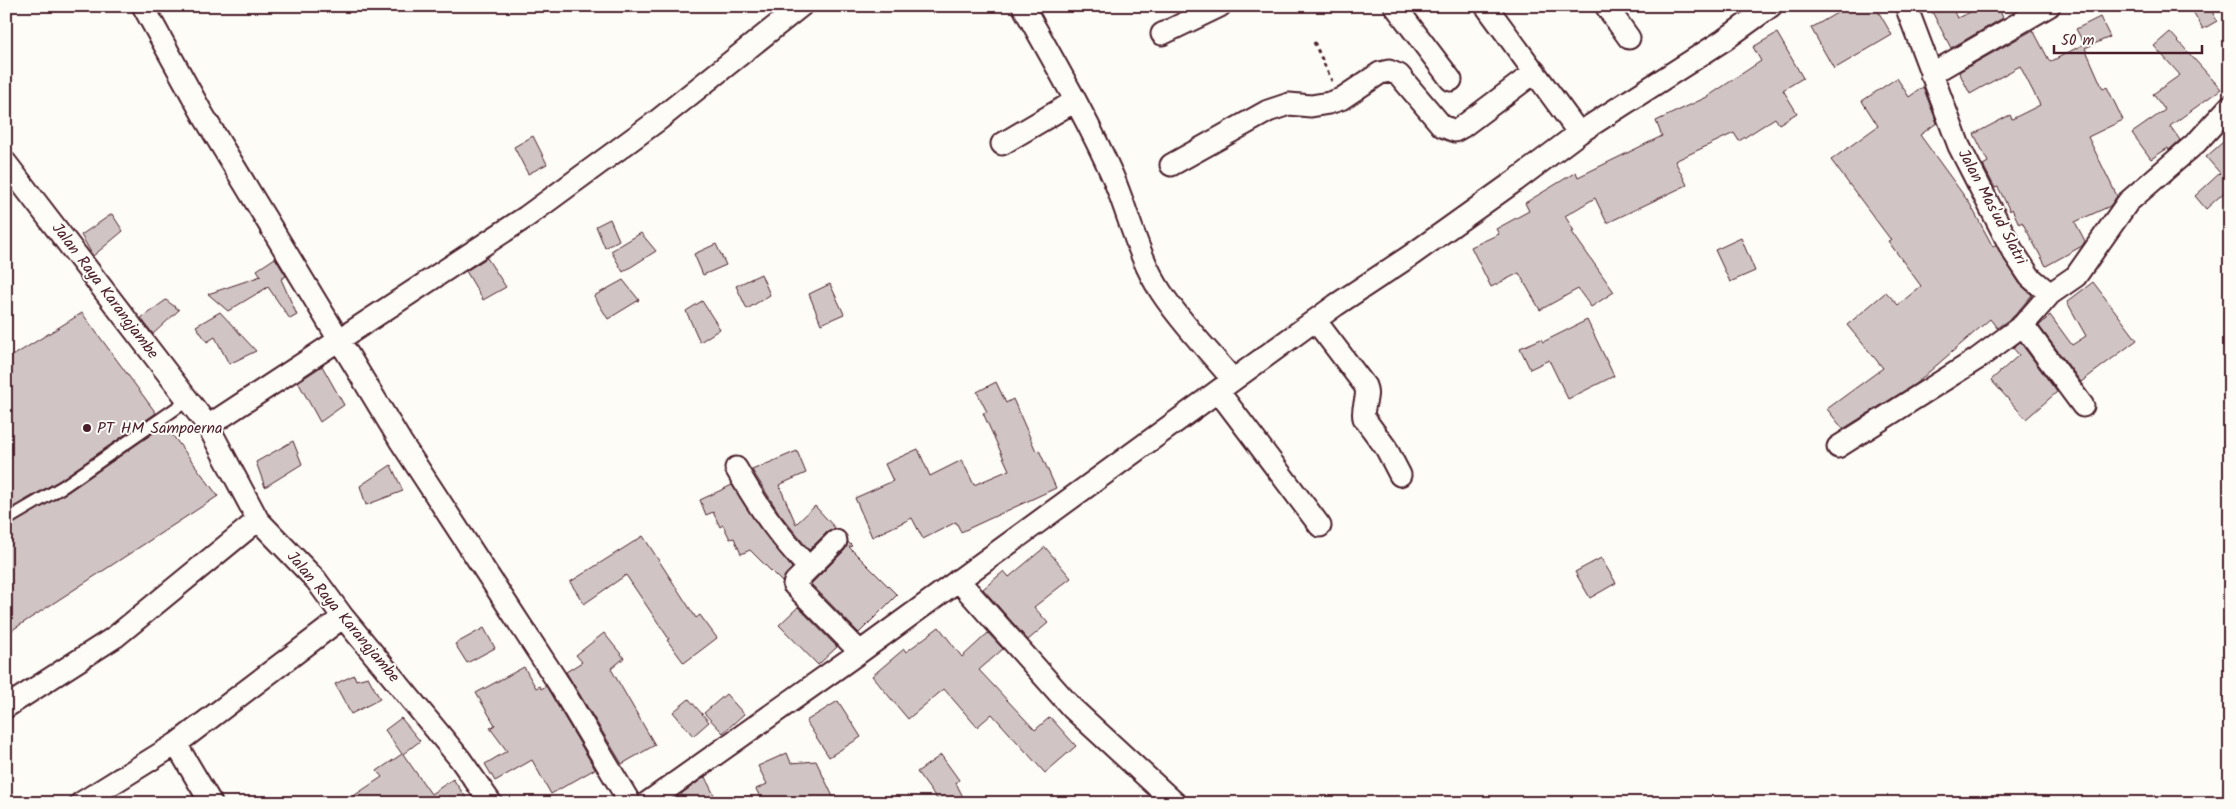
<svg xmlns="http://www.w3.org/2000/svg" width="2236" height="809" viewBox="0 0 2236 809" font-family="Kalam,sans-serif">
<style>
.building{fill:#d0c5c4;stroke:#4a1f2b}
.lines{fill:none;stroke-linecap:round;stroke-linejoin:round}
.lane-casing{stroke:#4a1f2b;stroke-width:15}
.street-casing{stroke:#4a1f2b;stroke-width:25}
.path{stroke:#4a1f2b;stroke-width:3;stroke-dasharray:4 4;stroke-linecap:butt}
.lane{stroke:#fdfcf7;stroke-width:11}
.street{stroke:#fdfcf7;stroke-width:21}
.poi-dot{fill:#4a1f2b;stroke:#fdfcf7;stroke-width:2}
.labels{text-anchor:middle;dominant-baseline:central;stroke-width:4;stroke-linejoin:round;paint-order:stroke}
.street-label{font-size:16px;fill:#4a1f2b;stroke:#fdfcf7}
.poi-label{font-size:16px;fill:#4a1f2b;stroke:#fdfcf7;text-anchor:start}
</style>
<rect width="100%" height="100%" fill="#fdfcf7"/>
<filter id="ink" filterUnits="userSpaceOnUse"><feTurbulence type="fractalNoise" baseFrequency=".02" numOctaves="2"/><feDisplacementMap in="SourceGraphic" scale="10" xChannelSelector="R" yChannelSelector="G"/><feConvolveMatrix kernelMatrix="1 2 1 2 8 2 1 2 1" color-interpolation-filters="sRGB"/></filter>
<g filter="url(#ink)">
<!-- building -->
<path class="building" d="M 1849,6 L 1875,6 L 1892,35 L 1834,69 L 1811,28 Z
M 1929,6 L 1951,6 L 1957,18 L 1984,6 L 1998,6 L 2003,18 L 1951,48 Z
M 2190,6 L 2209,6 L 2217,21 L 2203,29 Z
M 2100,17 L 2110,37 L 2085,48 L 2103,89 L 2107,87 L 2123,120 L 2088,137 L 2117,196 L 2110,206 L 2075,222 L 2085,241 L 2082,246 L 2046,266 L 2022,222 L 2019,224 L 2012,209 L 2010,211 L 1998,187 L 1995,188 L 1983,165 L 1988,162 L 1974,134 L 2010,115 L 2012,119 L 2040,105 L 2020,66 L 1970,94 L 1959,72 L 2033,30 L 2050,62 L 2084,44 L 2076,29 Z
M 2170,32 L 2221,89 L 2170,126 L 2180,140 L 2169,150 L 2168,148 L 2151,159 L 2132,133 L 2165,110 L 2153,94 L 2180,75 L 2154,46 Z
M 1777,33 L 1803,78 L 1783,90 L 1797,113 L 1779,124 L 1775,118 L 1739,141 L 1734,133 L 1675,161 L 1687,185 L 1607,223 L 1595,198 L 1565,216 L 1574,231 L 1572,232 L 1614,292 L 1591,307 L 1578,289 L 1540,310 L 1519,273 L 1491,287 L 1471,247 L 1499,234 L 1496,229 L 1529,211 L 1525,203 L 1576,172 L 1578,177 L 1662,136 L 1656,121 L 1707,97 L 1761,61 L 1753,47 Z
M 1897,78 L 1909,97 L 1923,87 L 1937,123 L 1920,135 L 1970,204 L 1993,247 L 1996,245 L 2020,284 L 2032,295 L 2014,316 L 1997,328 L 1990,319 L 1915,384 L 1843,429 L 1827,409 L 1883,368 L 1847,325 L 1886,292 L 1898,305 L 1921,286 L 1888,241 L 1891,240 L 1831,160 L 1878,126 L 1862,101 Z
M 533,136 L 547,164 L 528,174 L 514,147 Z
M 2230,136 L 2230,187 L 2206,209 L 2195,196 L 2220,173 L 2206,157 Z
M 112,214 L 123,231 L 93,256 L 81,235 Z
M 610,219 L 619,240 L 605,248 L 596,226 Z
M 641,233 L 656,251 L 623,272 L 611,251 Z
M 1741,238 L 1755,271 L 1730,282 L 1715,250 Z
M 716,244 L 726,265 L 703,275 L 694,254 Z
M 275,258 L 286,276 L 281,279 L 297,315 L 290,319 L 268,287 L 228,311 L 208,294 L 261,276 L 257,270 Z
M 487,258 L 506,287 L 483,300 L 466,271 Z
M 761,274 L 770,295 L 747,309 L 736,286 Z
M 623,280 L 639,300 L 608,319 L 594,296 Z
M 2093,282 L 2137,340 L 2081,382 L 2039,326 L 2050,315 L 2072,345 L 2086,336 L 2067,302 Z
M 830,284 L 844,314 L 821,324 L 809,294 Z
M 166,300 L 179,310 L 153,334 L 141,318 Z
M 702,301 L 720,329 L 700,342 L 686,311 Z
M 220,312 L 256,351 L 229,364 L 215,337 L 207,342 L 196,326 Z
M 82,313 L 156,413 L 60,480 L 6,511 L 6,360 Z
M 1587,320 L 1614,376 L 1568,399 L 1549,360 L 1530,369 L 1520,348 L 1541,339 L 1543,342 Z
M 2020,342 L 2057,392 L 2026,419 L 1991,380 L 2019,355 L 2013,348 Z
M 322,366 L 344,405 L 320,422 L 298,382 Z
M 996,382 L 1006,403 L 1013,399 L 1036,451 L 1039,450 L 1056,488 L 961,532 L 956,522 L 923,539 L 912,518 L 872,537 L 855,498 L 893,481 L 885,464 L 918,449 L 930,476 L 962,460 L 974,485 L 1009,470 L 983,413 L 987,412 L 977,392 Z
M 165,425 L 218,496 L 6,634 L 6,527 L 68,492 Z
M 293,441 L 302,464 L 265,487 L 256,462 Z
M 797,451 L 806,473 L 779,485 L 796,524 L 815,506 L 836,529 L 827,532 L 809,550 L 779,513 L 752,470 Z
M 391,465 L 403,491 L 366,505 L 360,486 Z
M 732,485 L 759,527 L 792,568 L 782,582 L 750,550 L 741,554 L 734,538 L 730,539 L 723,525 L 720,527 L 713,512 L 706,515 L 700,500 Z
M 643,536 L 696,618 L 700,615 L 717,638 L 684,663 L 667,640 L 669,639 L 626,575 L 584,604 L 570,582 Z
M 848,542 L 852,546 L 849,547 L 897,595 L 859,633 L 811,584 L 845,550 Z
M 1045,547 L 1071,578 L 1034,607 L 1048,623 L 1028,640 L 983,589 L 1004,571 L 1009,577 Z
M 1601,558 L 1616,583 L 1590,598 L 1575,572 Z
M 798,607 L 837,647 L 818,665 L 779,625 Z
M 939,627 L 962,657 L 988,633 L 1003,649 L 979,670 L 1035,730 L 1050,717 L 1076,746 L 1045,773 L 992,714 L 977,727 L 944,689 L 908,719 L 872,676 L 904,649 L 906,652 Z
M 484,628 L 495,648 L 467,663 L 455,644 Z
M 604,633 L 624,658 L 611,669 L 655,745 L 622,764 L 566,672 L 582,662 L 576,655 Z
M 524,667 L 536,688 L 540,686 L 541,689 L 546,686 L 595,769 L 551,794 L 532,760 L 495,781 L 485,764 L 507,751 L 490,728 L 495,725 L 476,693 Z
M 354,675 L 356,680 L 368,677 L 380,699 L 351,714 L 335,684 Z
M 726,694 L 744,714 L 723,733 L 704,713 Z
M 689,699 L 709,722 L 693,736 L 673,712 Z
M 838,701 L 861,737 L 829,757 L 806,721 Z
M 401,718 L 420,741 L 403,754 L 431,794 L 453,779 L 470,803 L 343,803 L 382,777 L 377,771 L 402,754 L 385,730 Z
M 787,753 L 791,763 L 816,761 L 836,803 L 763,803 L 756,789 L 767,784 L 758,766 Z
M 941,755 L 959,780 L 956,783 L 966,803 L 940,803 L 917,772 Z
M 705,777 L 718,803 L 686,803 L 681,794 Z"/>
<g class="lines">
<!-- lane casing -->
<g class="lane-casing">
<path id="lane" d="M 6,520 L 64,486 L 188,400"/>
</g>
<!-- street casing -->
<g class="street-casing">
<path id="street" d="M 143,6 L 203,115 L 401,442 L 559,684 L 630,803
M 1023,6 C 1054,62 1087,118 1113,177 C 1129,215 1138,257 1161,292 C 1182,324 1209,351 1233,380
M 1395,6 L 1451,80
M 1486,6 L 1579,133
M 1606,6 L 1629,38
M 1906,6 L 1959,146 L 2012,250 L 2030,277 L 2050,294 L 2076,276 L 2128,202 L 2197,142 L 2230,106
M 1162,34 L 1220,6
M 1931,74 L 2049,6
M 1002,144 L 1075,101
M 6,163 L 208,426 L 258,520 L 316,580 L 343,617 L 460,759 L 491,803
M 1171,165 L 1268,111 L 1289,104 L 1311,106 L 1329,103 L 1341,99 L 1380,73 L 1389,71 L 1399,75 L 1442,126 L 1455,131 L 1462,127 L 1535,72
M 1315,320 L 1365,386 C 1370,397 1361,407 1364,418 L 1386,448 L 1400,475
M 2023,325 L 2083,406
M 1218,391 L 1320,526
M 208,426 L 526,217 L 657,121 L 801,6
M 1838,447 L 1977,359 L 2023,325 L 2050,294
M 736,468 C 759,508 777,534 809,568
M 836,541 L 795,582 L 794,585 L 860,652
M 958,580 L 1072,708 L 1175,803
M 6,707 L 115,637 L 258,520
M 176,744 L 211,803
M 81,803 L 176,744 L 343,617
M 647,803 L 860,652 L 1336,305 L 1410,256 L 1515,181 L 1579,133 L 1724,40 L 1771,6"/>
</g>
<!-- path -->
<path class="path" d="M 1314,42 L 1332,81"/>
<!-- lane -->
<use href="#lane" class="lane"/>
<!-- street -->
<use href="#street" class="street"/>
</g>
</g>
<!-- markers -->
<circle class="poi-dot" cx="87" cy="428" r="5"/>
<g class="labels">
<!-- street labels -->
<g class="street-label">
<text transform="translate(1992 207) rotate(62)">Jalan Mas'ud Slatri</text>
<text transform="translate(105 291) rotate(53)">Jalan Raya Karangjambe</text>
<text transform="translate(343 617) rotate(50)">Jalan Raya Karangjambe</text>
</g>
<!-- poi labels -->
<g class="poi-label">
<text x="97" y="428">PT HM Sampoerna</text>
</g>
</g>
<!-- margin -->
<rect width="2236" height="809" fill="none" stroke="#fdfcf7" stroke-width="25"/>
<rect x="12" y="12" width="2211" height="784" fill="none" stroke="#4a1f2b" stroke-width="2" filter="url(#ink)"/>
<!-- scale -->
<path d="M2054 45v8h148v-8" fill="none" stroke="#4a1f2b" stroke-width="2.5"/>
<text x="2061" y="45" font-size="15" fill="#4a1f2b" stroke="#fdfcf7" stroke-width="4" paint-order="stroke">50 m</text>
</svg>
